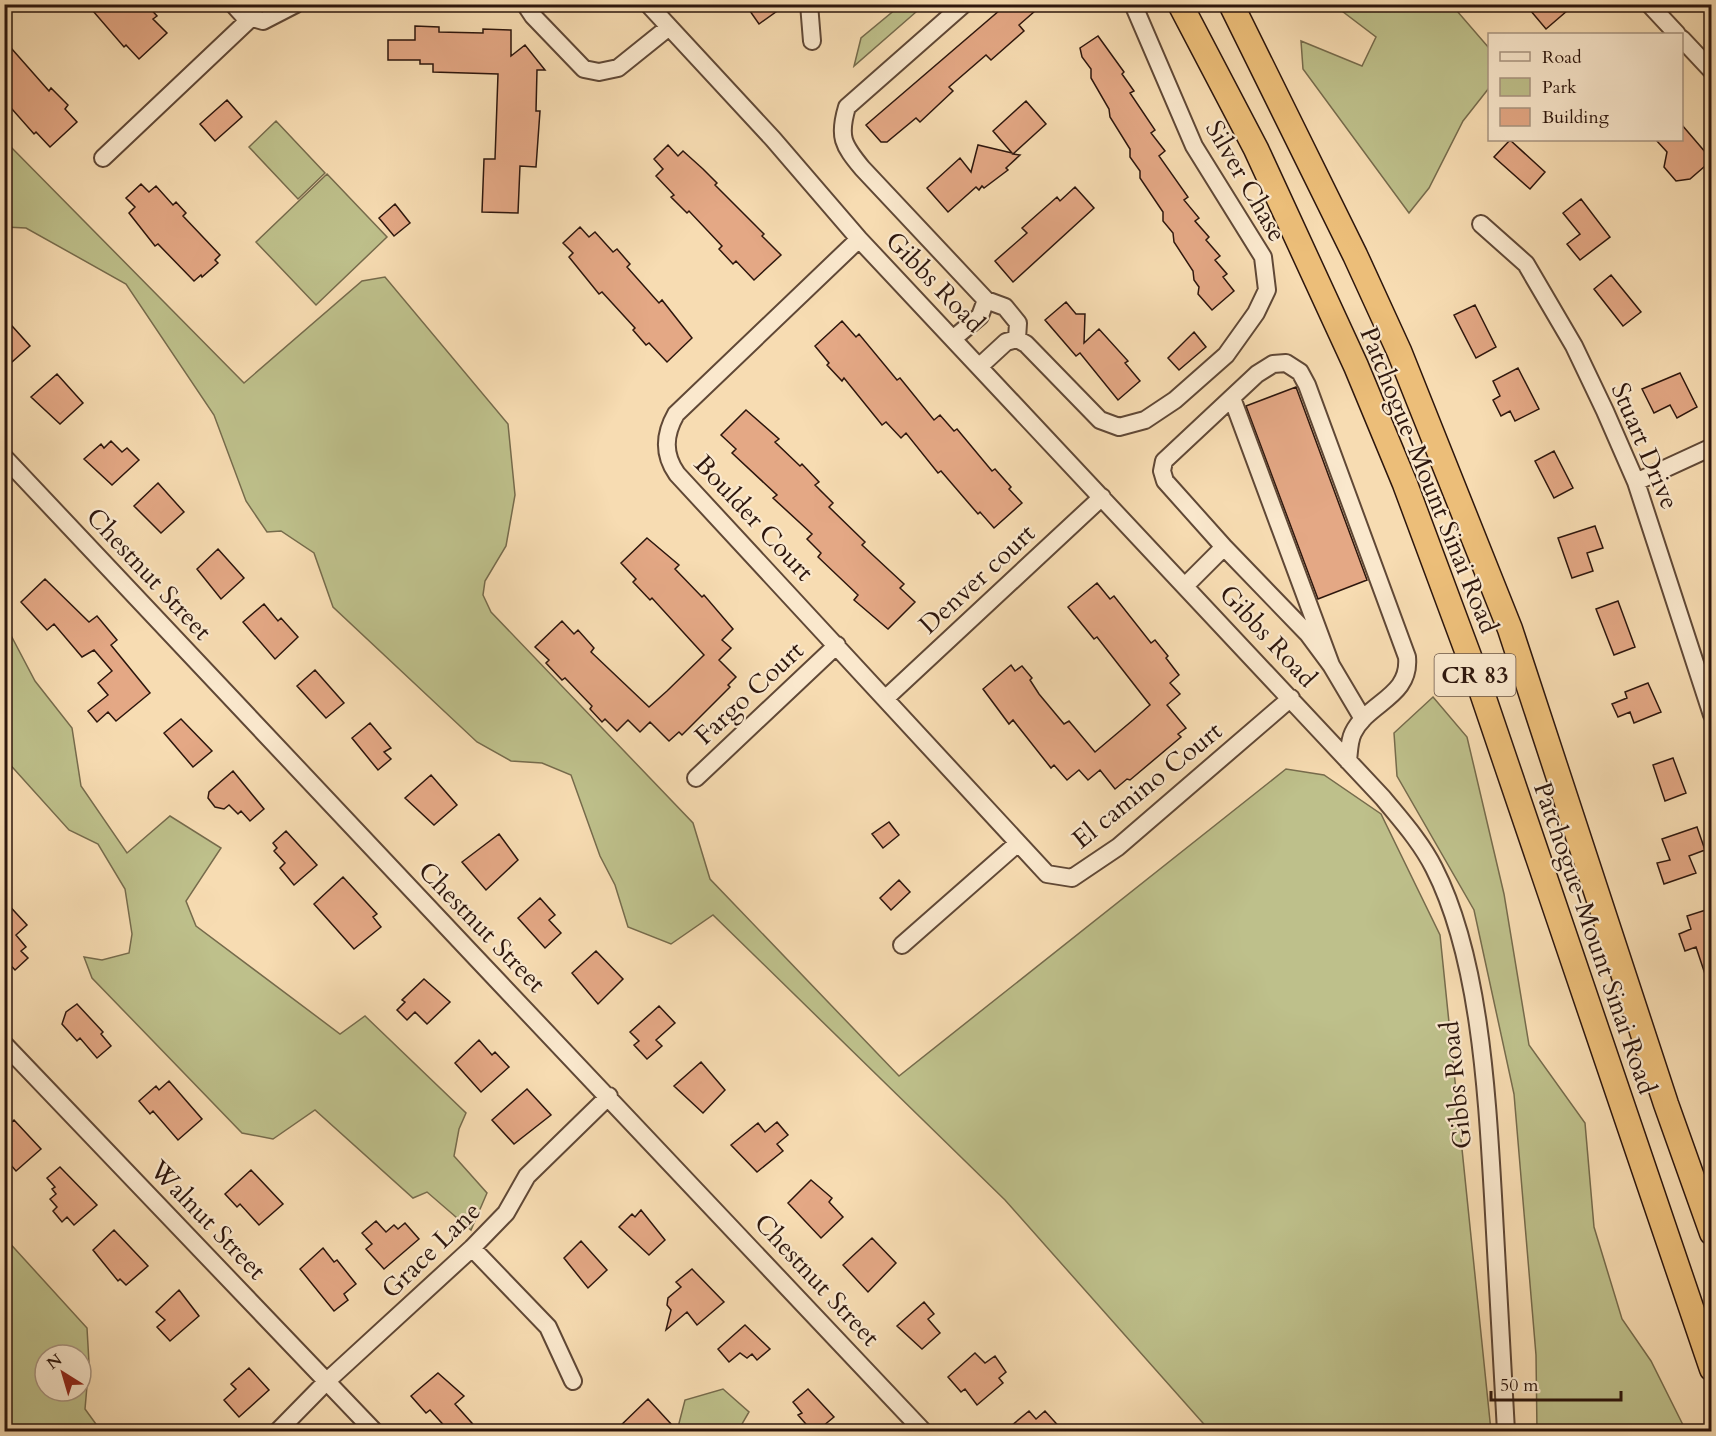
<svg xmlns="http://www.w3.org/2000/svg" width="1716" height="1436" viewBox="0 0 1716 1436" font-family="Cardo,serif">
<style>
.green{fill:#bec08b;stroke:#766b4c;stroke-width:1.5;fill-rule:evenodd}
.building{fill:#e4a885;stroke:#2d160d;stroke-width:1.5}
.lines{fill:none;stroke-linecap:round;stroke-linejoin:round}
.minor-casing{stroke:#604836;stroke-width:20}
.highway-casing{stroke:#2d160d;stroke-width:27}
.minor{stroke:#fae8cd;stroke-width:16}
.highway{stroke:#ecbe79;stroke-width:24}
.labels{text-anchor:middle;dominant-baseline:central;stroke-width:4.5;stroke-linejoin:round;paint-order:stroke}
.shield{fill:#fae8cd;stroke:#6a5547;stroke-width:1.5}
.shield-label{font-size:24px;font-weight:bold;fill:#2d160d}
.street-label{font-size:26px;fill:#2d160d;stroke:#fae8cd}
</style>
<rect width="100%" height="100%" fill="#f7dcb2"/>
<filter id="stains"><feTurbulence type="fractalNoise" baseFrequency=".00333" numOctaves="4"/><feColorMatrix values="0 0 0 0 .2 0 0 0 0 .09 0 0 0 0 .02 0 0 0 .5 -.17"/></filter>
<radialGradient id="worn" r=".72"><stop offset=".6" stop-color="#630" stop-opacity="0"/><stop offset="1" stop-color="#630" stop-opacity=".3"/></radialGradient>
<!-- green -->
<path class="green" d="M 902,4 L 924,5 L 854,66 L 861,38 Z
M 1451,4 L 1489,48 L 1489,88 L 1463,121 L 1429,188 L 1409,213 L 1303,69 L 1301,41 L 1362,66 L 1376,37 L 1334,5 Z
M 276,121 L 325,173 L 298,199 L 249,147 Z
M 5,141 L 244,383 L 362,281 L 385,277 L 508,424 L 515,495 L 506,546 L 485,581 L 483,595 L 491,612 L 693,823 L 710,879 L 899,1076 L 1286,769 L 1324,775 L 1381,814 L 1440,935 L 1491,1431 L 1210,1431 L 1005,1200 L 713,915 L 671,944 L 628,927 L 615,885 L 600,856 L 571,775 L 542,763 L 511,761 L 477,742 L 333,607 L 314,553 L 281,531 L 267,532 L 246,501 L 214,415 L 126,284 L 26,228 L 5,227 Z
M 327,174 L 387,237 L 316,305 L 256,242 Z
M 5,624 L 35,681 L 72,728 L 81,786 L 127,853 L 170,816 L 221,848 L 186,901 L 196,926 L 340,1034 L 365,1016 L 466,1113 L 459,1129 L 454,1156 L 487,1193 L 471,1230 L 427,1192 L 413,1198 L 315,1110 L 273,1139 L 242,1133 L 92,978 L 84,957 L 102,960 L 129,953 L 132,934 L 125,889 L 98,844 L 69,830 L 5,759 Z
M 1433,697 L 1467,737 L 1504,894 L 1529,1045 L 1585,1123 L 1594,1227 L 1622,1319 L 1651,1361 L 1686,1431 L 1537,1431 L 1536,1355 L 1514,1094 L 1474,910 L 1397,776 L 1394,733 Z
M 5,1238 L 87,1328 L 89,1363 L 85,1409 L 101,1431 L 13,1431 L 5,1422 ZM 45,1355 L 81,1355 L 81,1391 L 45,1391 Z
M 723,1389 L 749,1412 L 738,1431 L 677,1431 L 685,1400 Z"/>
<!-- building -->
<path class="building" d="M 87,4 L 146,4 L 157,16 L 153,19 L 167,33 L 139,59 L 126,45 L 124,47 Z
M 745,4 L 787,4 L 759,24 Z
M 1007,4 L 1043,4 L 1019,25 L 1024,31 L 991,60 L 986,55 L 949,87 L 953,91 L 920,122 L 916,118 L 887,142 L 881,142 L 866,125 Z
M 1525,4 L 1575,4 L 1546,29 Z
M 415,26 L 439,27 L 439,32 L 483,33 L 483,29 L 511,30 L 511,56 L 525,45 L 545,70 L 537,70 L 536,111 L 540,111 L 536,167 L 520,166 L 518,213 L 482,212 L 484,159 L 495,159 L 498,74 L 433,72 L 433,64 L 420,64 L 420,60 L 388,60 L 388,40 L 415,40 Z
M 1098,36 L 1124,72 L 1122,74 L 1134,91 L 1130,93 L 1155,130 L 1151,133 L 1165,151 L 1159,156 L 1188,197 L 1184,200 L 1199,218 L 1195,221 L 1209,237 L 1206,240 L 1220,256 L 1215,260 L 1227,274 L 1223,277 L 1234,291 L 1212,310 L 1198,294 L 1199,287 L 1194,280 L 1193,271 L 1174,242 L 1173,233 L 1163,221 L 1163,212 L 1140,178 L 1140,171 L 1130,157 L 1130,149 L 1110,117 L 1109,109 L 1091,78 L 1091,69 L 1082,57 L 1080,48 Z
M 4,40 L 49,91 L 51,88 L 68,105 L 65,109 L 77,122 L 50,147 L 36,132 L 34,134 L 4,100 Z
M 227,100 L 242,117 L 215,141 L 200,124 Z
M 1026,101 L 1046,124 L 1013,154 L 1020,155 L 1006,168 L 1008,170 L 984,188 L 982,186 L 979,190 L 976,187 L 948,212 L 927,188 L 960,158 L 971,172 L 978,145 L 1012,153 L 993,131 Z
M 1682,125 L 1712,160 L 1690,179 L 1676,181 L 1664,167 L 1667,152 L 1656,140 L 1682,140 Z
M 1510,140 L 1545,172 L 1530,189 L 1494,157 Z
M 668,145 L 678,156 L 683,151 L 703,169 L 717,183 L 715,185 L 764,234 L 762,236 L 781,255 L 754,280 L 736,261 L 733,264 L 719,249 L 722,246 L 689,211 L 687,213 L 671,197 L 674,195 L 656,176 L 663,169 L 654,159 Z
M 141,184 L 149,192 L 156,186 L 173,205 L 176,202 L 186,213 L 183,216 L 220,255 L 215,260 L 218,263 L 202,277 L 201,275 L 194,281 L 158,244 L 155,246 L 129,213 L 135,207 L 126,198 Z
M 1075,187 L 1094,208 L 1013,282 L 995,261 L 1027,233 L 1022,228 L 1057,197 L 1060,201 Z
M 1581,199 L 1610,237 L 1580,260 L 1567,244 L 1580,234 L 1563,213 Z
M 395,204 L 410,223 L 394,236 L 379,218 Z
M 580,227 L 589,237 L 595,232 L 613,252 L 617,249 L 630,264 L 627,267 L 659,303 L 662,300 L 692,338 L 667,362 L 649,343 L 646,345 L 633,330 L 635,328 L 602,292 L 599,294 L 569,257 L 573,253 L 563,243 Z
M 1611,275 L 1641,312 L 1623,326 L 1594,289 Z
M 1066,302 L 1076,314 L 1085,314 L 1084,343 L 1099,329 L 1128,361 L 1125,363 L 1140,381 L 1118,400 L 1080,353 L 1076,356 L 1045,320 Z
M 1475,305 L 1496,347 L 1476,358 L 1454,315 Z
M 4,317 L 30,346 L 4,369 Z
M 842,321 L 856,337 L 859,334 L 897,380 L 900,378 L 934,420 L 940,415 L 954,431 L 957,429 L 992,471 L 995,469 L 1011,487 L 1009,489 L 1022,503 L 994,528 L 980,512 L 978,514 L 941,471 L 938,473 L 906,433 L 901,438 L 886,422 L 882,425 L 844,378 L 842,381 L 827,365 L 829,363 L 815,346 Z
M 1194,332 L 1206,347 L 1179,370 L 1168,358 Z
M 1518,368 L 1539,409 L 1515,421 L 1510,411 L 1501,416 L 1493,400 L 1500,396 L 1493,381 Z
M 1680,373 L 1697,407 L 1677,418 L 1670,405 L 1654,413 L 1642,389 Z
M 57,374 L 83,403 L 60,424 L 31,397 Z
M 1296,387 L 1367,580 L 1318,599 L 1246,406 Z
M 746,410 L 779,439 L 775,442 L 800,466 L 802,464 L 819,482 L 815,485 L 833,503 L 829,507 L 865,542 L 862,545 L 904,584 L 900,588 L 915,602 L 888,629 L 854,600 L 858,595 L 818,557 L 821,553 L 807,539 L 812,534 L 773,498 L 777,495 L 732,453 L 736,449 L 721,435 Z
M 111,441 L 122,452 L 127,448 L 139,460 L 112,485 L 84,459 L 101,444 L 104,448 Z
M 1554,451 L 1573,488 L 1554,498 L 1535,461 Z
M 158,483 L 184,512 L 161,533 L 134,506 Z
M 1595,526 L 1603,548 L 1587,553 L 1593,571 L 1572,578 L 1558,538 Z
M 647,538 L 679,565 L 675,569 L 702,597 L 704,595 L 733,629 L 722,640 L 731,648 L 719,660 L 736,677 L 728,685 L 730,687 L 682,735 L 679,732 L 669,741 L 650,722 L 640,732 L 628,720 L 617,731 L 605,719 L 602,722 L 590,709 L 592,706 L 565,678 L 562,680 L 546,663 L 549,660 L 535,647 L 562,621 L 574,634 L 578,630 L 594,648 L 591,652 L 649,707 L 667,691 L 704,655 L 652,598 L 650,600 L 633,582 L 636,579 L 621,563 Z
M 218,549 L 244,578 L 221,599 L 197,569 Z
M 45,579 L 89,622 L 97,616 L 117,640 L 111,645 L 150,693 L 116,721 L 108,712 L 97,722 L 88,711 L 108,695 L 98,683 L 112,671 L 94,650 L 82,657 L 54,624 L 47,630 L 21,602 Z
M 1097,583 L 1110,599 L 1114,596 L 1151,643 L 1155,640 L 1168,656 L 1166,658 L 1179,675 L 1170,683 L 1180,694 L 1167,705 L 1186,728 L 1178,734 L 1181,737 L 1130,780 L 1127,779 L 1115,789 L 1100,770 L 1088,780 L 1079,770 L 1067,780 L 1054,765 L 1051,768 L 1013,720 L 1009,724 L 983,689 L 1011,665 L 1015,671 L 1022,666 L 1032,678 L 1030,680 L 1039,694 L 1064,724 L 1069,721 L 1095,752 L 1133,720 L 1150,705 L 1097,637 L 1094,639 L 1068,607 Z
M 1618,601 L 1635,647 L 1614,655 L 1596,609 Z
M 264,604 L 278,621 L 281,618 L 298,637 L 275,659 L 243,622 Z
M 315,670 L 344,703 L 326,718 L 297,686 Z
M 1648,683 L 1661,712 L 1634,723 L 1630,712 L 1618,717 L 1612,704 L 1627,698 L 1625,692 Z
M 181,719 L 212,751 L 193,767 L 164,733 Z
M 370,723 L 391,748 L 384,752 L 391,759 L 378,770 L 352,738 Z
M 1673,758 L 1686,793 L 1665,801 L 1653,765 Z
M 233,771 L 264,809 L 250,821 L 241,811 L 238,814 L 229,805 L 224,809 L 215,807 L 208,798 L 209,792 Z
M 431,775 L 457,805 L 434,825 L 405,798 Z
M 889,822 L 899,835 L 883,848 L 872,834 Z
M 1697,827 L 1705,850 L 1689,856 L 1696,873 L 1664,884 L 1657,863 L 1670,860 L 1662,839 Z
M 286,831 L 317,865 L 294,885 L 280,868 L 285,863 L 274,851 L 277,848 L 273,843 Z
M 499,834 L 518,860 L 486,890 L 462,862 Z
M 343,877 L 377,914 L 373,917 L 381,927 L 354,949 L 314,904 Z
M 899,880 L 910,892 L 891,910 L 880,898 Z
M 540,898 L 555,915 L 549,920 L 561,933 L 545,948 L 518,918 Z
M 4,900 L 27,925 L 16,935 L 26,947 L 21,951 L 28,958 L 15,970 L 4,958 Z
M 1712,908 L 1712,985 L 1709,986 L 1696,947 L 1685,951 L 1679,934 L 1691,929 L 1687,916 Z
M 596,951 L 623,979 L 598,1004 L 572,973 Z
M 424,979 L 450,1002 L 427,1024 L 415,1012 L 407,1020 L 397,1010 L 405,1002 L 402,1000 Z
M 77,1004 L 103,1032 L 101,1034 L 111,1046 L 97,1058 L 80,1038 L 77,1041 L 62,1024 L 66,1012 Z
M 659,1006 L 675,1023 L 656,1040 L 662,1046 L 647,1059 L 634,1045 L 639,1041 L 630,1032 Z
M 479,1040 L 492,1055 L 495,1052 L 509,1067 L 481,1092 L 455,1063 Z
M 701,1062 L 725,1090 L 703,1113 L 674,1086 Z
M 169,1081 L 202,1119 L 178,1140 L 153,1111 L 150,1114 L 139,1101 L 156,1086 L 159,1090 Z
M 527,1089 L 551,1115 L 514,1144 L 492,1120 Z
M 14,1120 L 41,1149 L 16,1171 L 4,1157 L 4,1129 Z
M 777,1122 L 788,1135 L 777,1144 L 783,1151 L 757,1172 L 731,1145 L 758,1123 L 765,1132 Z
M 60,1167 L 97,1205 L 74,1225 L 67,1217 L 62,1222 L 53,1211 L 57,1207 L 50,1199 L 56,1194 L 52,1189 L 55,1187 L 47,1178 Z
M 251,1170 L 283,1204 L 259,1225 L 240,1204 L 237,1207 L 225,1194 Z
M 811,1180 L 832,1198 L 829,1202 L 843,1217 L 821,1238 L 788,1203 Z
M 641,1210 L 665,1240 L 649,1255 L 619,1227 L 632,1214 L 635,1217 Z
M 376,1221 L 386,1232 L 394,1225 L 398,1229 L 405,1223 L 419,1239 L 384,1269 L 366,1249 L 372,1244 L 362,1233 Z
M 114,1230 L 148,1266 L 126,1285 L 120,1279 L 118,1281 L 93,1250 Z
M 872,1238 L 896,1263 L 868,1292 L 843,1265 Z
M 581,1241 L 607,1270 L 588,1288 L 564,1258 Z
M 323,1248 L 334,1262 L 337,1260 L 356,1284 L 344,1294 L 348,1300 L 334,1311 L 300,1269 Z
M 692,1269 L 724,1302 L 697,1325 L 687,1312 L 666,1330 L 671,1310 L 667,1305 L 668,1298 L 681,1287 L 676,1282 Z
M 179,1290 L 199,1316 L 170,1341 L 157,1327 L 165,1320 L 156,1312 Z
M 924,1302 L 934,1314 L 928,1319 L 940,1333 L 922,1349 L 897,1326 Z
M 745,1325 L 770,1349 L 757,1360 L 752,1354 L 747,1358 L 740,1353 L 729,1362 L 718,1349 Z
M 975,1353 L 985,1363 L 995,1356 L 1006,1372 L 999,1378 L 1003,1383 L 977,1405 L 965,1389 L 961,1392 L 948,1377 Z
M 249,1368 L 269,1390 L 239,1417 L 224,1400 L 236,1389 L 231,1384 Z
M 438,1373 L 464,1396 L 455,1404 L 479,1431 L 449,1431 L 430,1410 L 426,1413 L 411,1396 Z
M 808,1389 L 834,1417 L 817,1431 L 812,1431 L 798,1415 L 802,1413 L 793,1402 Z
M 648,1399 L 671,1424 L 663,1431 L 615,1431 Z
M 1029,1411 L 1036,1419 L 1045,1411 L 1063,1431 L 1005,1431 Z"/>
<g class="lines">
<!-- minor casing -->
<g class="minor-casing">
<path id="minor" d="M 233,4 L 243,15 L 263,21 L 296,4
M 525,4 L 533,16 L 584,69 L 599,72 L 618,68 L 669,27
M 648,4 L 773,139 L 859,239 L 1383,798 C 1401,820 1421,842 1434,868 C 1480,958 1487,1095 1493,1196 C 1497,1274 1502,1353 1506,1432
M 809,4 L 812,41
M 1649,4 L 1677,34
M 1682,39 L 1712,71
M 103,158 L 251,18
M 1481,224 L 1526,264 L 1574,346 L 1605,411 L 1636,482 L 1712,715
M 859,239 L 676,414 C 664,435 663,454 677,474 L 1047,874 L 1072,878 L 1118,847 L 1291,698
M 986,300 L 1005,307 L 1018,323 L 1017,339
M 954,338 L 980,316 L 986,300 L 862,168 C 843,145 838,137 847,107 L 964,4
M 980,366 L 1006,342 L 1017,339 L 1026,344 L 1100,420 L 1119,427 L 1145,420 L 1175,400 L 1226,355 L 1256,313 L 1267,290 L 1263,257 L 1194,146 L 1133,4
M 1232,398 L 1331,665
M 4,457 C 309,784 618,1106 924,1432
M 1636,482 L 1712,447
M 1224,547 L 1308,634 L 1331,665 L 1363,719
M 1186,585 L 1224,547 L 1165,481 L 1162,471 L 1164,461 L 1257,374 L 1273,364 L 1286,363 L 1300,372 L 1307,385 L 1407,657 C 1411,697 1368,702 1353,733 C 1349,741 1349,753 1348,761
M 886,698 L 1102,497
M 696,778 L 837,645
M 902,945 L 1018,843
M 4,1044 L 375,1432
M 472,1248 L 548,1327 L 573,1381
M 277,1432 L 327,1381 L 472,1248 L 506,1213 L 527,1176 L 609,1096"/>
</g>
<!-- highway casing -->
<g class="highway-casing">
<path id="highway" d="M 1180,4 L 1256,149 L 1356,366 L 1405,484 L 1476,675 L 1712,1369
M 1231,4 L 1355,255 L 1399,351 L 1510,629 L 1666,1104 L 1712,1233"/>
</g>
<!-- minor -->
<use href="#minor" class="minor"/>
<!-- highway -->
<use href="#highway" class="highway"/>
</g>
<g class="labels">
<!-- shield labels -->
<rect class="shield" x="1434.5" y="654" width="81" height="42" rx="4.5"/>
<g class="shield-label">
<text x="1475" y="675">CR 83</text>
</g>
<!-- street labels -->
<g class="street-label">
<text transform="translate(1246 181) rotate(60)">Silver Chase</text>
<text transform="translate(935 282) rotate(46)">Gibbs Road</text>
<text transform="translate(1645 446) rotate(67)">Stuart Drive</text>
<text transform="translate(1429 480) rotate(68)">Patchogue-Mount Sinai Road</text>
<text transform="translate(754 518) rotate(47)">Boulder Court</text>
<text transform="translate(149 574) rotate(47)">Chestnut Street</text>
<text transform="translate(977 579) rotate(-43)">Denver court</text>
<text transform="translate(1268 636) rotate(47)">Gibbs Road</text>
<text transform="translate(749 693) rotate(-43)">Fargo Court</text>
<text transform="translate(1147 785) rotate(-39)">El camino Court</text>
<text transform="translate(482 927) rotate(46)">Chestnut Street</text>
<text transform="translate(1595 938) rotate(71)">Patchogue-Mount Sinai Road</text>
<text transform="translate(1456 1085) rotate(-96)">Gibbs Road</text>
<text transform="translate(208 1220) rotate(46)">Walnut Street</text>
<text transform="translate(431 1250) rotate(-44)">Grace Lane</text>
<text transform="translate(817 1280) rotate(47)">Chestnut Street</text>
</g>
</g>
<!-- margin -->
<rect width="1716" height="1436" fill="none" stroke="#f7dcb2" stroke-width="24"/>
<rect x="6" y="6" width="1704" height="1424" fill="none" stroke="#2d160d" stroke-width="3"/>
<rect x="12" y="12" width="1692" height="1412" fill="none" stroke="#2d160d" stroke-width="1.5"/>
<!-- legend -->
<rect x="1488" y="33" width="195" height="108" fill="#fae8cd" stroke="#a89480" stroke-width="1.5"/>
<rect x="1500" y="52" width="30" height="9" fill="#fae8cd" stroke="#a89480" stroke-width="1.5"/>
<text x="1542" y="63" font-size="18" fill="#2d160d">Road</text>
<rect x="1500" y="78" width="30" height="18" fill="#bec08b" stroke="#a89480" stroke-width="1.5"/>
<text x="1542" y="93" font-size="18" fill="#2d160d">Park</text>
<rect x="1500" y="108" width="30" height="18" fill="#e4a885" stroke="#a89480" stroke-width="1.5"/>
<text x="1542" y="123" font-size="18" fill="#2d160d">Building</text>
<!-- north arrow -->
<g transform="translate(63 1373) rotate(323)"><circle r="28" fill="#fae8cd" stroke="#a89480" stroke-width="1.5"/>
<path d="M0-4.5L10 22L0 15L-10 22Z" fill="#8f2418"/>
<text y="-9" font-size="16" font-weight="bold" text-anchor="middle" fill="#2d160d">N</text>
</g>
<!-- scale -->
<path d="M1491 1391v9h130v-9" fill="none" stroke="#2d160d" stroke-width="3"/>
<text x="1500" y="1391" font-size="18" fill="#2d160d" stroke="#fae8cd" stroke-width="4.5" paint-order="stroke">50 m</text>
<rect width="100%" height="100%" filter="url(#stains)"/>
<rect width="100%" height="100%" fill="url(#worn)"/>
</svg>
